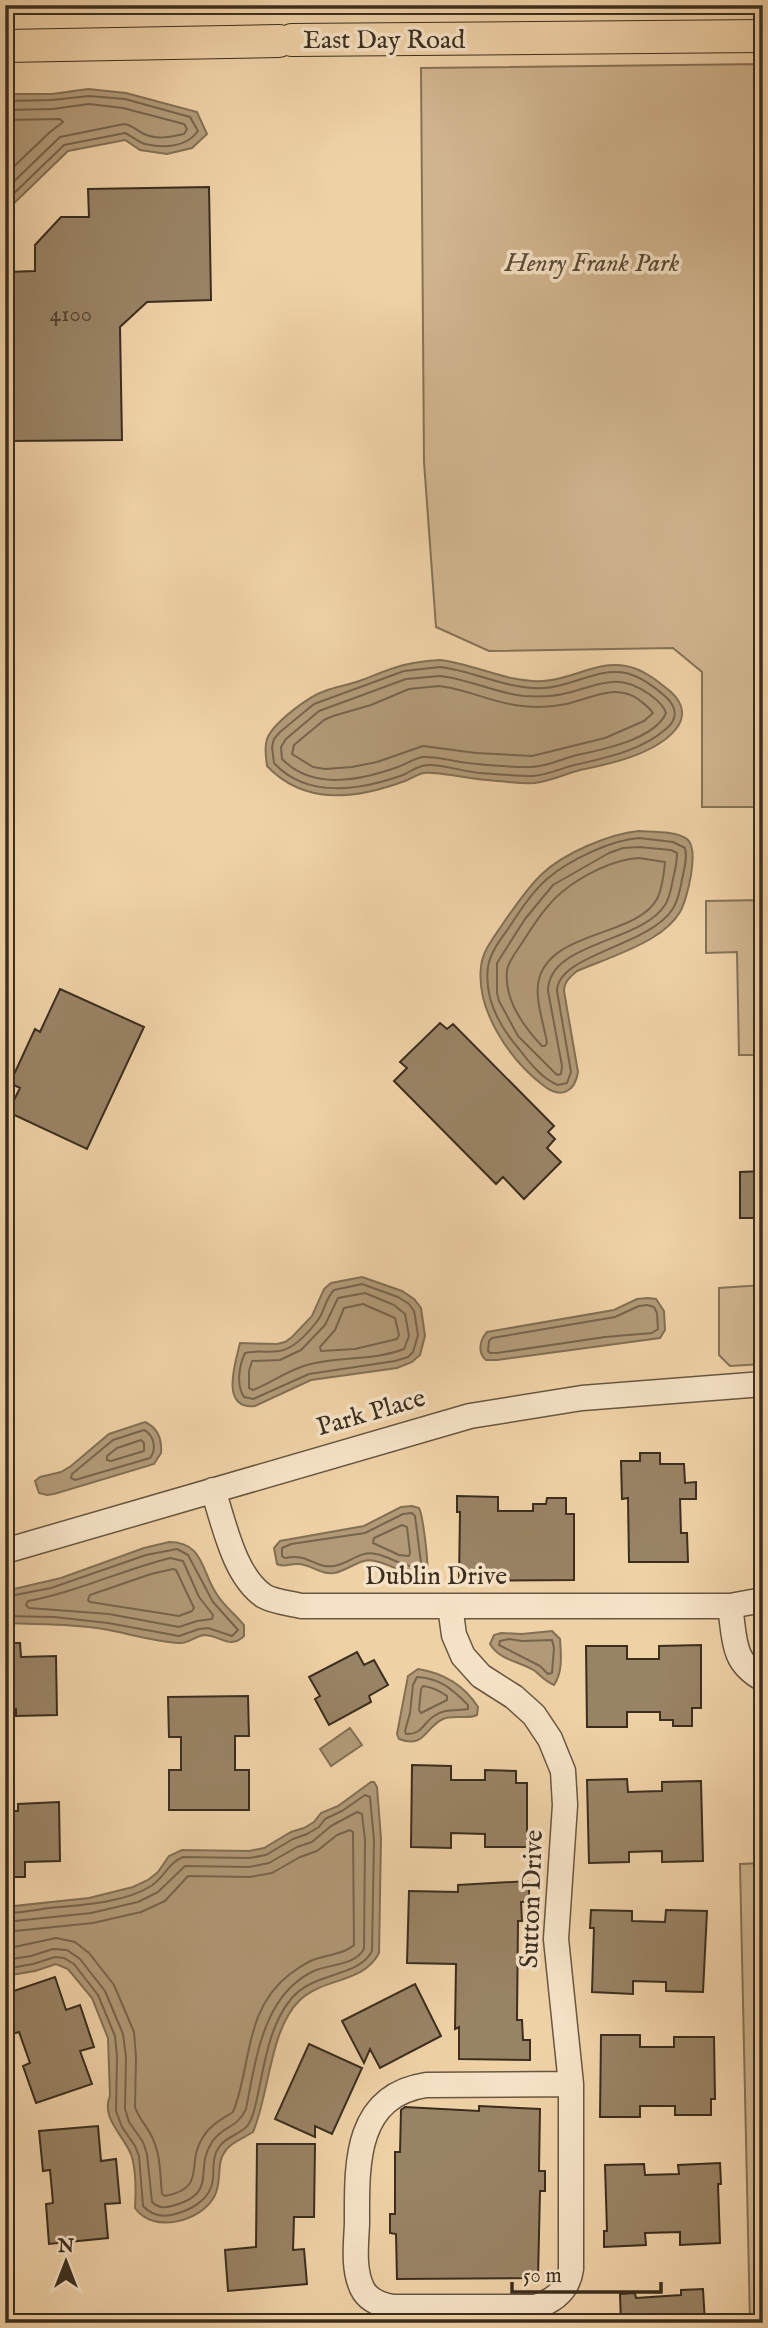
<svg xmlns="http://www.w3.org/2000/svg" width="768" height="2328" viewBox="0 0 768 2328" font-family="'IM FELL English',serif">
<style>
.green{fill:#d1b58f;stroke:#867257;stroke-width:2}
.water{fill:#b29a78;stroke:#836f54;stroke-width:2}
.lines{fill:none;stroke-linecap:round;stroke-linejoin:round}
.shore{stroke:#77644c;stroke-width:2}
.building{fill:#998365;stroke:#3c2e1f;stroke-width:2}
.minor-casing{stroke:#695741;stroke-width:27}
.major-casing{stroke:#3c2e1f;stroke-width:34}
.minor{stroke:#f5e1c5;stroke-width:24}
.major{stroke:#efd1a6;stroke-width:32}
.labels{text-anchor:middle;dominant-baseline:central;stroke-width:7;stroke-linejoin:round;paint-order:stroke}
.number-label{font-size:23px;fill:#534330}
.street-label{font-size:26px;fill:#3c2e1f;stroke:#f5e1c5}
.park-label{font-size:26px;font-style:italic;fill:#5a4935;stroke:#f5e1c5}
</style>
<rect width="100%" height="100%" fill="#efd1a6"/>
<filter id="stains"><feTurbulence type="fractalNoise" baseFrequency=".00286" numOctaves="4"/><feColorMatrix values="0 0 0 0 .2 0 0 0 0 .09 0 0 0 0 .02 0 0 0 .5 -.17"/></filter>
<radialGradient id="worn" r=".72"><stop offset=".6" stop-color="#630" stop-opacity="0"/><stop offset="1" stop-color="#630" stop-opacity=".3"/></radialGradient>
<!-- green -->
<path class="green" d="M 763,64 L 763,807 L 702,807 L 702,672 L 673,648 L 489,651 L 436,627 L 424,462 L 421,68 Z
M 763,900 L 763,1055 L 739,1055 L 737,952 L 706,953 L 706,901 Z
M 763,1285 L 763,1364 L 730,1366 L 719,1355 L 719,1288 Z
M 763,1863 L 763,2323 L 750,2323 L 740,1864 Z"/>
<!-- water -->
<path class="water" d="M 88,89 L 126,93 L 197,112 L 207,134 L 192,148 L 167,154 L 140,150 L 125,140 L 68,151 L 5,212 L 5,94 L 52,94 Z
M 440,660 C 475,664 508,683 543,681 C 571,680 598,660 626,666 C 643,669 658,681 671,692 C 683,703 686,716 676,729 C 656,754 610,764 580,770 C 565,774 551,781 535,783 C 519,784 502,781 487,780 C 473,779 433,771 424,773 C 417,774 411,779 405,781 C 356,799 305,806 267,766 C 266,757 264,747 267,739 C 273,723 309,696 325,691 C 337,686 350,685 362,680 C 393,668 405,662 440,660 Z
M 639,831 C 653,832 676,831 687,839 C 700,849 687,900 680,912 C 674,922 662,932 652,938 C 629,952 601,961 577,971 C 570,977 564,982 564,991 L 578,1072 C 575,1092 561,1099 544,1086 C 510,1060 476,1011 481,967 C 482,952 494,937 502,925 C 514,908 527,888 542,874 C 564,853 609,834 639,831 Z
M 362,1277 L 402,1291 L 414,1299 L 421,1308 L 425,1336 L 420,1355 L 412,1362 L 397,1368 L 311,1380 L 255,1406 C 219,1410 236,1361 240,1343 L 277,1344 L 285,1342 L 292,1337 L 312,1316 L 324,1289 L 331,1283 Z
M 648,1298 L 656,1299 L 664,1311 L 665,1330 L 660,1338 L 497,1360 L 486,1360 C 477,1352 480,1340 487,1332 L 614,1310 L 637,1299 Z
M 145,1422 C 158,1428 162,1440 161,1453 L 154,1464 L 54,1494 L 47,1495 L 39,1493 L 35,1481 L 40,1477 L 61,1472 L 71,1466 L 109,1434 Z
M 412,1506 L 419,1508 C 423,1515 429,1566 427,1573 C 402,1577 395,1565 375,1561 C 360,1557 348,1571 334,1573 C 320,1575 311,1564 298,1564 C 290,1563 285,1568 277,1564 L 274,1548 L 280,1541 L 364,1526 L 401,1507 Z
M 169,1542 C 205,1542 201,1573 218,1596 C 225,1607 236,1615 244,1625 L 244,1636 C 230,1650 220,1635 204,1635 C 195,1636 188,1644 179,1643 C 159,1642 129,1634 109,1630 C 75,1624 40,1624 5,1623 L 5,1591 L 61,1578 L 144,1548 Z
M 552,1631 L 560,1639 C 561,1654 563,1672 554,1685 C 546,1682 542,1677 535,1671 C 520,1661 500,1661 490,1644 L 494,1635 L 501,1633 L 522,1634 Z
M 418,1669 C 443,1673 464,1685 478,1707 L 477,1715 C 466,1720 454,1714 443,1719 C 425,1727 425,1749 399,1739 L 397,1734 L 408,1676 Z
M 350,1728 L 362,1745 L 331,1766 L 320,1749 Z
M 371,1782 L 374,1782 L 377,1787 L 381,1839 L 379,1953 C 363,1984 323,1977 299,2001 C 270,2029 269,2095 253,2132 C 244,2138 233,2141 226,2150 C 215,2163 223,2182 214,2197 C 200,2222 153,2234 135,2208 C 136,2192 136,2172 132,2157 C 126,2137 100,2119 110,2096 L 108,2038 L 92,1998 L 68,1969 L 56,1964 L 35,1971 L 5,1976 L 5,1907 L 89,1898 L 133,1887 L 148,1880 L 158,1872 L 169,1856 L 182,1850 L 249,1851 L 264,1848 L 291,1832 L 304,1828 L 314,1822 L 321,1813 L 338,1806 Z"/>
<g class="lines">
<!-- shore -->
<path class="shore" d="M 5,101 L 52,100 L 89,96 L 125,99 L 190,117 L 198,131 C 186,148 163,148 145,144 C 138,142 132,136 125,133 L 64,145 L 5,202
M 5,110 L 53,109 L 89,104 L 123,108 L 184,124 L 187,129 L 184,134 C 171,137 157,140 144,134 C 136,130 132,125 124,124 L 60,137 L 5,190
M 5,120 L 60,119 L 63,122 L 50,132 L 5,175
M 440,667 C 475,671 508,690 544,688 C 571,687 599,667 626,673 C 642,677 655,687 667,698 C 677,708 678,719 666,729 C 642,750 609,757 579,764 C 563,767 549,775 533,776 C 515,776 497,774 480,773 C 464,772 436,762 422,766 C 415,768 409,772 403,775 C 361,790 307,799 274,763 L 272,747 L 274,739 L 280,732 L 314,704 L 404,671 Z
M 440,676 C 469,679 495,693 524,696 C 539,697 553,697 567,693 C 600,685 617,672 649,694 C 656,699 664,705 666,713 C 655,739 602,750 577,755 C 561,759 547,767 530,767 C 507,767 483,765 460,762 C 448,760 435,756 423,757 C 414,758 407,764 398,767 C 361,780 313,791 282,759 L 281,747 L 286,739 L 319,711 L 406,679 Z
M 439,686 C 468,689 494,704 523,706 C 537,708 551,707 566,704 C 590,699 614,683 638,699 C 644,704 649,707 653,713 L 644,721 L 605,738 L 532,756 L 476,753 L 423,746 L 377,762 L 352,767 L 325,769 L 313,767 L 292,754 L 294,745 L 324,720 L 333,716 L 371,705 L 409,689 Z
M 639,838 L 673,842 L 685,848 C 688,860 683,872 681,885 C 679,894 677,903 672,910 C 648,946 557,955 557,991 L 571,1072 L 567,1083 L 558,1085 C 542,1079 529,1062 519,1049 C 499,1026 484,998 488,967 C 490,953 500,940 508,929 C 519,912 532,892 547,879 C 569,860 611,840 639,838 Z
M 639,847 L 671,850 L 677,853 C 677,862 675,871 673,879 C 671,888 670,898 665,905 C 641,943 548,942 548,991 L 562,1066 L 561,1074 L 557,1075 L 518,1036 L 499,1001 L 497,993 L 497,963 L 525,919 L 553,885 L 609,853 L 623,848 Z
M 639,858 L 665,862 C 664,873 662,889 657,899 C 636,937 552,930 539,979 C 534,998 544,1024 547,1043 L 545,1046 L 542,1046 C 523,1026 504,1000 507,971 C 508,961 517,951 522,943 C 533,926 546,905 562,892 C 581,876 614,859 639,858 Z
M 362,1284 L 398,1297 L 409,1304 L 414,1311 L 418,1335 L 413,1352 L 408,1357 L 395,1361 L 309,1374 L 253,1399 L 244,1397 C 236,1385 239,1366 245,1353 C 257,1350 268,1353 279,1351 C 295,1349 309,1332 318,1320 C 325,1311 325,1299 334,1290 Z
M 365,1293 L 394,1305 L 405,1314 L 409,1336 L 404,1349 C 373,1361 339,1356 307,1365 C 288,1370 271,1383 253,1390 L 249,1388 L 249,1371 L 252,1361 L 280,1360 L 301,1350 L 325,1325 L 338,1298 Z
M 363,1304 L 395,1318 L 399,1335 L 397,1339 L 355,1349 L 321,1351 L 320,1347 L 335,1330 L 344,1308 Z
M 647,1305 L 654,1307 L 657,1313 L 658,1329 L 652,1333 L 605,1337 L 497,1353 L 490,1353 L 488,1351 L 489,1341 L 492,1338 L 615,1317 L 639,1306 Z
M 144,1430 C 154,1435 157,1449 150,1458 L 75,1480 L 71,1478 L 72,1474 L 113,1440 Z
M 141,1440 L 144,1443 L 144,1451 L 111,1461 L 107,1460 L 107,1456 L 117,1448 Z
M 412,1513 L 415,1516 L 421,1563 L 419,1567 C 401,1567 392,1557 376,1554 C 360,1550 349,1564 334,1566 C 314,1569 310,1553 285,1558 L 282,1556 L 282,1548 L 291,1544 L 365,1533 L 403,1514 Z
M 402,1525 L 407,1527 L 410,1553 L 409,1556 L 399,1555 L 373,1543 L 374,1538 Z
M 170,1558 L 183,1561 L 199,1597 L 213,1615 L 212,1619 L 197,1621 L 179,1627 L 109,1614 L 29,1608 L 26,1605 L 28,1601 C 77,1592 122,1570 170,1558 Z
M 173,1569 L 176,1570 L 194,1608 L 192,1611 L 179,1616 L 90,1602 L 88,1600 L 90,1595 L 151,1574 Z
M 5,1597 L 51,1588 L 146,1555 L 177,1549 L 188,1555 L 213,1602 L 238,1630 L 232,1636 L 208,1628 L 199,1629 L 179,1636 L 108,1623 L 54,1617 L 5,1616
M 509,1639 L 522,1641 L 552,1640 L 554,1648 L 552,1673 L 548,1674 L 540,1666 L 499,1645 L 500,1641 Z
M 417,1677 C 440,1678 452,1689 468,1705 L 468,1709 C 457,1711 445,1708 434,1716 C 423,1723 422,1735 406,1734 L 405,1731 L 410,1713 L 413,1685 Z
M 423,1686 C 432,1687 440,1691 447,1696 L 447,1700 L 421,1713 L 419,1710 L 421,1689 Z
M 5,1913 C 20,1913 35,1910 49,1908 C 81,1905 124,1903 151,1886 C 164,1878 169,1862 183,1857 L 249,1858 L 266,1855 L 293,1839 L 307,1834 L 319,1827 L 325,1819 L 342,1811 L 365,1795 L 370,1797 L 374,1840 L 372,1951 C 358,1978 314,1971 291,1999 C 271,2023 265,2059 259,2089 C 256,2101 255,2115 248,2125 C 242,2134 226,2136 219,2147 C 212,2157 214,2168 213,2179 C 211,2200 190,2211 171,2215 C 160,2217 151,2215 143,2206 L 139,2156 L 135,2146 L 122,2127 L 116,2111 L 117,2057 L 115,2036 L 98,1995 L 74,1964 L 64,1958 L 55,1957 L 33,1964 L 5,1969
M 5,1922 L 91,1913 L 138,1902 L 158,1892 L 185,1866 L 249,1867 L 269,1863 L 297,1847 L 312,1842 L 331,1826 L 357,1812 L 362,1814 L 365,1840 L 364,1949 C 355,1965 332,1964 316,1970 C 263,1993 256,2059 246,2109 C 237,2129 223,2125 212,2142 C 193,2170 220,2193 172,2206 C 164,2208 158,2208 152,2202 L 147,2154 L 143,2142 L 129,2122 L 125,2109 L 126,2057 L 123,2034 L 105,1991 L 80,1959 L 67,1950 L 53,1949 L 31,1956 L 5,1960
M 5,1932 L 93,1923 L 141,1912 L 165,1901 L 188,1876 L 250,1877 L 272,1873 L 300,1857 L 317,1851 L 337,1835 L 350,1830 L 353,1832 L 354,1945 C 344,1954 326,1955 313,1960 C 305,1963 297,1969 290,1974 C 243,2010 252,2066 233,2112 C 222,2119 210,2125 203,2137 C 185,2164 208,2188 165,2196 L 162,2194 C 160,2176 161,2155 152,2137 C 147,2126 139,2119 135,2107 L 136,2057 L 134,2032 L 114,1985 L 89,1953 L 75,1942 L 56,1938 L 5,1949"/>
</g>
<!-- building -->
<path class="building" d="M 209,187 L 211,300 L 147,302 L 120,327 L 122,440 L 10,441 L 8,272 L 35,271 L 35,245 L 61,217 L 89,217 L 88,189 Z
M 60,989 L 144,1027 L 87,1149 L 8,1112 L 20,1088 L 10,1083 L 35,1029 L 40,1032 Z
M 440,1023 L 447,1029 L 453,1024 L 554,1126 L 548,1132 L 555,1139 L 547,1148 L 561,1162 L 524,1199 L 503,1177 L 496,1184 L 394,1081 L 407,1068 L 400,1062 Z
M 763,1171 L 763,1218 L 740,1218 L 740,1172 Z
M 640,1453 L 660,1453 L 660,1464 L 684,1464 L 685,1483 L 696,1482 L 696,1499 L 680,1499 L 681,1533 L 687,1533 L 688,1562 L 629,1562 L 628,1498 L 622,1499 L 621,1461 L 640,1461 Z
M 457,1496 L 498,1497 L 498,1511 L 533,1511 L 533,1504 L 546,1504 L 547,1498 L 566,1498 L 566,1514 L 574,1514 L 574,1580 L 459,1581 L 460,1512 L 457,1512 Z
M 5,1643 L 20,1643 L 21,1657 L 56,1656 L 57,1715 L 16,1716 L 16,1709 L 5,1709 Z
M 701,1645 L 701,1708 L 692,1708 L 692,1726 L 673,1726 L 673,1720 L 660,1720 L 660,1712 L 627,1712 L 627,1727 L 587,1727 L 586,1646 L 627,1646 L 627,1659 L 659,1659 L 659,1646 Z
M 357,1652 L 364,1665 L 374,1660 L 388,1685 L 369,1696 L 371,1702 L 329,1725 L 315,1699 L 320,1696 L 309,1677 Z
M 248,1696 L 249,1736 L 235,1736 L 235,1770 L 249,1770 L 249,1810 L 169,1810 L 169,1770 L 181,1770 L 181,1737 L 169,1737 L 168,1697 Z
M 412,1765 L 451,1766 L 451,1780 L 485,1780 L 485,1770 L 516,1771 L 516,1783 L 527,1783 L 527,1847 L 485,1847 L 485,1834 L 451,1833 L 451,1848 L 411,1847 Z
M 627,1779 L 628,1792 L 662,1791 L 662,1782 L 701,1781 L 703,1861 L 662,1862 L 662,1851 L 629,1852 L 629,1862 L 589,1863 L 587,1780 Z
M 59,1802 L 60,1861 L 25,1862 L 25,1877 L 5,1877 L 5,1811 L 18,1811 L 18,1804 Z
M 529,1881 L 529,1902 L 521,1902 L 522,1921 L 518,1921 L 517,2020 L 522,2020 L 523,2040 L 530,2040 L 530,2060 L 459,2059 L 459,2027 L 455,2029 L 456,1964 L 407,1963 L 409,1891 L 458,1892 L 458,1885 Z
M 591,1910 L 632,1911 L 632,1921 L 665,1922 L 666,1910 L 707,1911 L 703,1992 L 666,1991 L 666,1982 L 633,1981 L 633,1994 L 592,1992 L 594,1928 L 590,1928 Z
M 55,1977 L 66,2010 L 80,2005 L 94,2047 L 80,2051 L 92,2084 L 36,2103 L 23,2066 L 30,2063 L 19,2032 L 12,2034 L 5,2015 L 5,1994 Z
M 415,1984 L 441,2036 L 380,2068 L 370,2049 L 364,2063 L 342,2021 Z
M 601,2035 L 640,2035 L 640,2047 L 674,2047 L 674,2037 L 714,2037 L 715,2099 L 711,2099 L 711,2115 L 675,2115 L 675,2106 L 640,2106 L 640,2117 L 600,2117 Z
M 309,2044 L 362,2068 L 332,2134 L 315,2126 L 315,2137 L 275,2119 Z
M 479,2106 L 540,2109 L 539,2171 L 545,2171 L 545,2191 L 540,2191 L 538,2278 L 397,2279 L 396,2234 L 390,2233 L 390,2214 L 395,2214 L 395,2152 L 400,2152 L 401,2110 L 405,2107 L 479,2111 Z
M 98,2126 L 101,2161 L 116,2159 L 120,2203 L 105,2204 L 108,2238 L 49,2244 L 46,2204 L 53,2203 L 50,2170 L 43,2171 L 39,2131 Z
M 257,2144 L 315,2144 L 314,2217 L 294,2217 L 293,2250 L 304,2249 L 307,2284 L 228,2291 L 225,2250 L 256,2247 Z
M 720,2163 L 721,2184 L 718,2184 L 720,2243 L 680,2245 L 680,2232 L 645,2233 L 646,2245 L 604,2247 L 604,2231 L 607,2231 L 605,2165 L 644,2164 L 645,2175 L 679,2174 L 678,2165 Z
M 703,2289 L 705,2323 L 621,2323 L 620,2294 L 635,2293 L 636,2298 L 681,2295 L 681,2290 Z"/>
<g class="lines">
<!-- minor casing -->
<g class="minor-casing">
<path id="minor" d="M 213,1490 C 224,1523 234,1576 264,1596 C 274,1602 290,1603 301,1606 L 730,1606 L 763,1600
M 5,1551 L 470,1416 L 582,1398 L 763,1384
M 450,1606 L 454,1635 L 463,1656 L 481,1676 L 514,1697 L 534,1715 L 550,1739 L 563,1771 L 565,1805 L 556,1939 L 571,2084 L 571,2269 C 568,2290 554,2301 535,2307 L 393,2307 C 381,2305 368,2301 362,2288 C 353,2269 356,2245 357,2224 C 357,2168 353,2096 426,2085 L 571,2084
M 730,1606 C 735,1638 731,1662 763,1679"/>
</g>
<!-- major casing -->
<g class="major-casing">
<path id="major" d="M 292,40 L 763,36
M 5,46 L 279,41"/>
</g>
<!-- minor -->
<use href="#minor" class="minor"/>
<!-- major -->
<use href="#major" class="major"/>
</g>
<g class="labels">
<!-- number labels -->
<g class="number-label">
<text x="71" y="314">4100</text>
</g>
<!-- street labels -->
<g class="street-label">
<text x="384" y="40">East Day Road</text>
<text transform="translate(371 1413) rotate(-16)">Park Place</text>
<text x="436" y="1576">Dublin Drive</text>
<text transform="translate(532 1899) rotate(-88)">Sutton Drive</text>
</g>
<!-- park labels -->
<g class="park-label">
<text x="592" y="263">Henry Frank Park</text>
</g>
</g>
<!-- margin -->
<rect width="768" height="2328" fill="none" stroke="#efd1a6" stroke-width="28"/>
<rect x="7" y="7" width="754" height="2314" fill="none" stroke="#3c2e1f" stroke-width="3.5"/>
<rect x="14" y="14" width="740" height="2300" fill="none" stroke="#3c2e1f" stroke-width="2"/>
<!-- north arrow -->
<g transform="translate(66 2262)" stroke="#f5e1c5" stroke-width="5" paint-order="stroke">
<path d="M0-5L12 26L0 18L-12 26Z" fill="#3c2e1f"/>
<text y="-10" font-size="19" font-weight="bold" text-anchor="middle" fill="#3c2e1f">N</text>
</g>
<!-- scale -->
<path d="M512 2282v10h149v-10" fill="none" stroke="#3c2e1f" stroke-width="3.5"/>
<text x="523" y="2282" font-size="21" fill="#3c2e1f" stroke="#f5e1c5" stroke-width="5" paint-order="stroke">50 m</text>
<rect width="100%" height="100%" filter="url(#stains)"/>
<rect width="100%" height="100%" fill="url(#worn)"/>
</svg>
